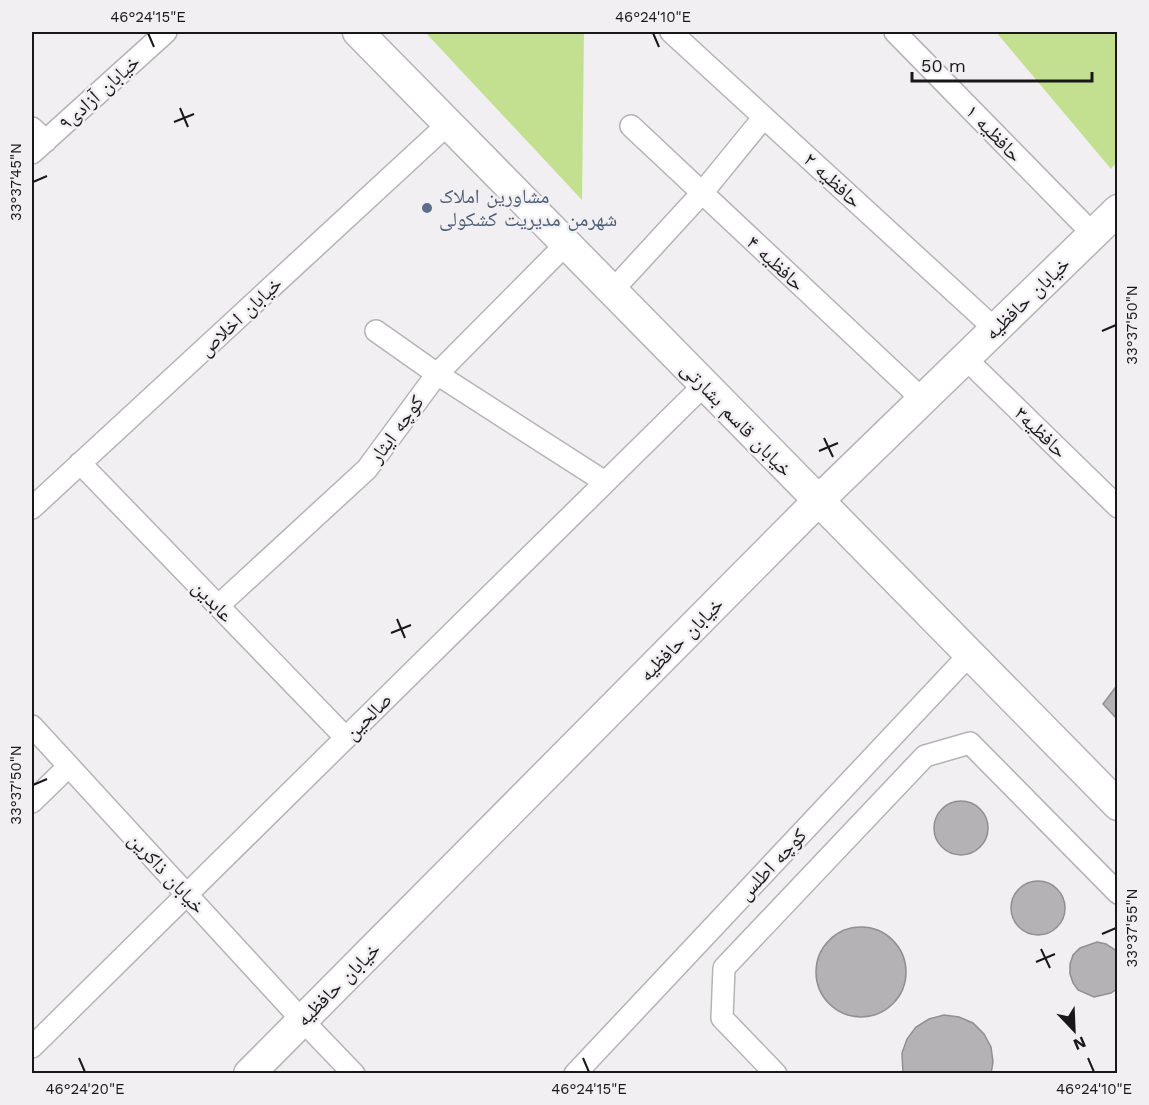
<svg xmlns="http://www.w3.org/2000/svg" width="1149" height="1105" viewBox="0 0 1149 1105" font-family="'Work Sans','Noto Naskh Arabic',sans-serif">
<style>
.green{fill:#c2e090}
.building{fill:#b4b2b5;stroke:#918f92;stroke-width:1.5}
.lines{fill:none;stroke-linecap:round;stroke-linejoin:round}
.street-casing{stroke:#b5b3b6;stroke-width:24}
.secondary-casing{stroke:#b5b3b6;stroke-width:33}
.street{stroke:#fff;stroke-width:21}
.secondary{stroke:#fff;stroke-width:30}
.ticks{fill:none;stroke:#181819;stroke-width:2}
.service-dot{fill:#5c6f8a;stroke:#f1eff2;stroke-width:2}
.labels{text-anchor:middle;dominant-baseline:central;stroke-width:5;stroke-linejoin:round;paint-order:stroke}
.street-label{font-size:20px;fill:#181819;stroke:#f1eff2}
.service-label{font-size:20px;fill:#4e5e75;stroke:#f1eff2;text-anchor:start}
.neatline{fill:none;stroke:#181819;stroke-width:2}
.ticks-label{font-size:15px;text-anchor:middle;fill:#181819}
</style>
<rect width="100%" height="100%" fill="#f1eff2"/>
<!-- green -->
<path class="green" d="M 425,32 L 584,32 L 582,200 Z
M 996,32 L 1117,32 L 1117,162 L 1111,169 Z"/>
<!-- building -->
<path class="building" d="M 1118,684 L 1118,720 L 1103,704 Z
M934 828a27 27 0 1 1 54 0a27 27 0 1 1-54 0Z
M1011 908a27 27 0 1 1 54 0a27 27 0 1 1-54 0Z
M816 972a45 45 0 1 1 90 0a45 45 0 1 1-90 0Z
M 1097,942 L 1106,944 L 1118,952 L 1118,988 L 1111,993 L 1094,997 L 1078,990 L 1073,983 L 1070,974 L 1070,964 L 1073,955 L 1080,948 Z
M 944,1015 L 959,1017 L 973,1023 L 984,1034 L 991,1047 L 993,1062 L 991,1074 L 903,1074 L 902,1053 L 907,1039 L 916,1027 L 929,1019 Z"/>
<g class="lines">
<!-- street casing -->
<g class="street-casing">
<path id="street" d="M 671,32 L 995,329
M 895,32 L 1093,234
M 631,126 L 922,399
M 32,128 L 46,141
M 32,153 L 166,32
M 612,291 L 702,193 L 764,117
M 376,331 L 437,374 L 605,482
M 965,358 L 1118,507
M 80,463 L 346,738
M 32,508 L 448,124
M 218,606 L 367,469 L 437,374 L 566,244
M 32,726 L 302,1020 L 354,1074
M 32,802 L 69,766
M 32,1047 L 704,385
M 575,1074 L 969,655
M 776,1074 L 722,1018 L 724,968 L 925,756 L 970,743 L 1118,893"/>
</g>
<!-- secondary casing -->
<g class="secondary-casing">
<path id="secondary" d="M 358,32 L 1118,805
M 249,1074 L 818,501 L 1118,210"/>
</g>
<!-- street -->
<use href="#street" class="street"/>
<!-- secondary -->
<use href="#secondary" class="secondary"/>
</g>
<!-- ticks -->
<path class="ticks" d="M 148,33 L 154,47M 653,33 L 659,47M 180,108 L 188,127M 174,122 L 194,114M 33,182 L 47,176M 1102,331 L 1116,325M 824,438 L 833,457M 819,451 L 838,443M 397,619 L 405,638M 391,633 L 411,625M 33,785 L 47,779M 1102,934 L 1116,928M 1041,949 L 1050,968M 1036,962 L 1055,954M 79,1058 L 85,1072M 583,1058 L 589,1072M 1088,1058 L 1094,1072"/>
<!-- markers -->
<circle class="service-dot" cx="427" cy="208" r="6"/>
<g class="labels">
<!-- street labels -->
<g class="street-label">
<text transform="translate(99 92) rotate(-42)">خیابان آزادی۹</text>
<text transform="translate(994 133) rotate(46)">حافظیه ۱</text>
<text transform="translate(833 180) rotate(43)">حافظیه ۲</text>
<text transform="translate(776 263) rotate(43)">حافظیه ۴</text>
<text transform="translate(1027 298) rotate(-44)">خیابان حافظیه</text>
<text transform="translate(240 316) rotate(-43)">خیابان اخلاص</text>
<text transform="translate(737 419) rotate(46)">خیابان قاسم بشارتی</text>
<text transform="translate(396 429) rotate(-54)">کوچه ایثار</text>
<text transform="translate(1041 432) rotate(44)">حافظیه۳</text>
<text transform="translate(213 601) rotate(46)">عابدین</text>
<text transform="translate(681 639) rotate(-45)">خیابان حافظیه</text>
<text transform="translate(368 716) rotate(-45)">صالحین</text>
<text transform="translate(772 864) rotate(-47)">کوچه اطلس</text>
<text transform="translate(167 873) rotate(47)">خیابان ذاکرین</text>
<text transform="translate(338 984) rotate(-45)">خیابان حافظیه</text>
</g>
<!-- service labels -->
<g class="service-label">
<text x="439" y="196">مشاورین املاک<tspan x="439" dy="23">شهرمن مدیریت کشکولی</tspan></text>
</g>
</g>
<!-- border -->
<rect width="1149" height="1105" fill="none" stroke="#f1eff2" stroke-width="66"/>
<!-- north arrow -->
<g transform="translate(1074 1030) rotate(157)" stroke="#f1eff2" stroke-width="4.5" paint-order="stroke">
<path d="M0-4.5L10 22L0 15L-10 22Z" fill="#181819"/>
<text y="-9" font-size="16" font-weight="bold" text-anchor="middle" fill="#181819">N</text>
</g>
<!-- scale -->
<path d="M912 72v9h180v-9" fill="none" stroke="#181819" stroke-width="3"/>
<text x="921" y="72" font-size="18" fill="#181819" stroke="#f1eff2" stroke-width="4.5" paint-order="stroke">50 m</text>
<rect x="33" y="33" width="1083" height="1039" class="neatline"/>
<g class="ticks-label">
<text x="148" y="22">46°24'15"E</text>
<text x="653" y="22">46°24'10"E</text>
<text transform="translate(16 182) rotate(-90)" y="5">33°37'45"N</text>
<text transform="translate(1132 325) rotate(-90)" y="5">33°37'50"N</text>
<text transform="translate(16 785) rotate(-90)" y="5">33°37'50"N</text>
<text transform="translate(1132 928) rotate(-90)" y="5">33°37'55"N</text>
<text x="85" y="1094">46°24'20"E</text>
<text x="589" y="1094">46°24'15"E</text>
<text x="1094" y="1094">46°24'10"E</text>
</g>
</svg>
